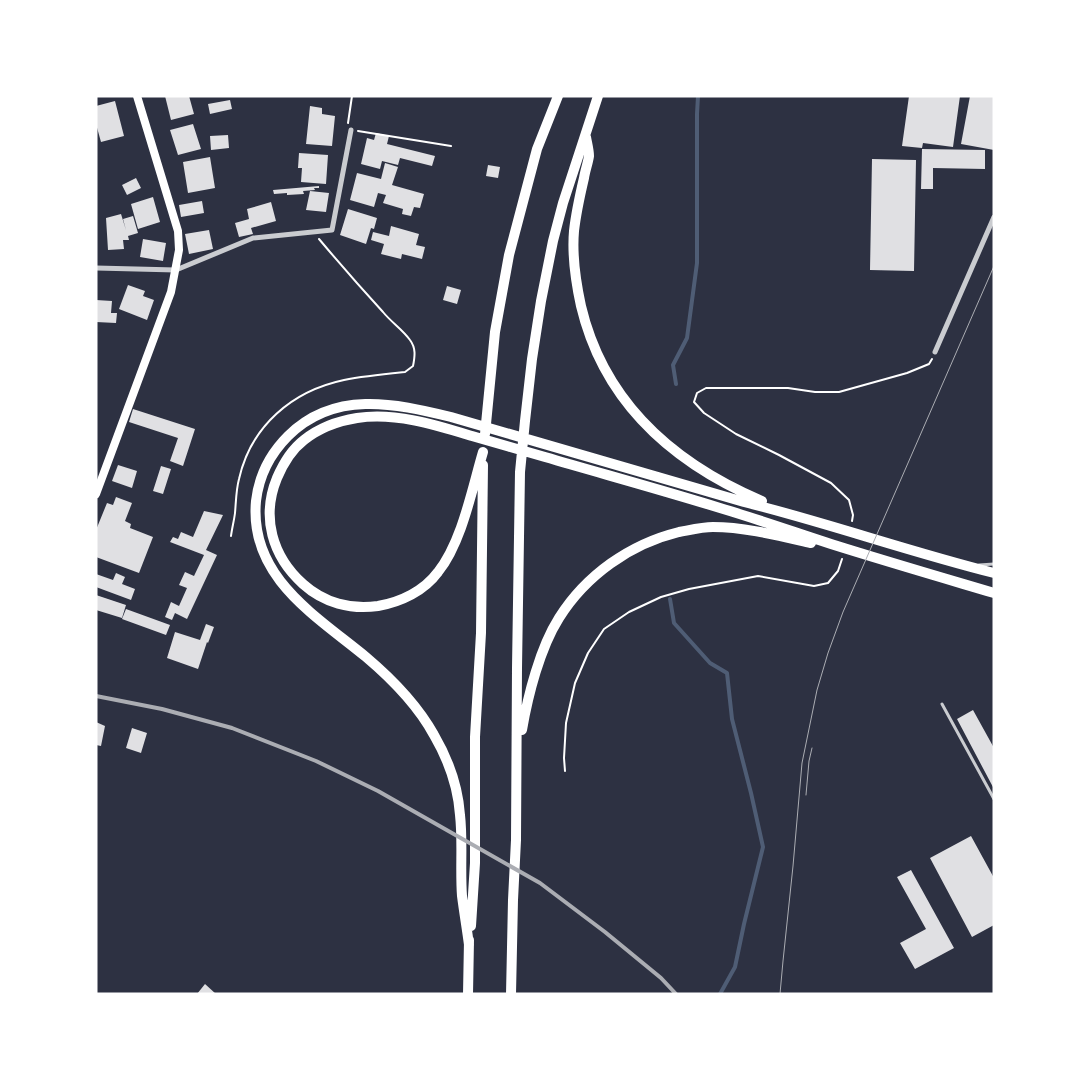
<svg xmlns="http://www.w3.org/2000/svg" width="1090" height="1090" viewBox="0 0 1090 1090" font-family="'Public Sans',sans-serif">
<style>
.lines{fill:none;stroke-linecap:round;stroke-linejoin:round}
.stream{stroke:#4f5d75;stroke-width:4}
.building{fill:#e0e0e3}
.path{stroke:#fff;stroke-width:2}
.service{stroke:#caccd0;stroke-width:3}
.minor{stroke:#caccd0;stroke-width:5}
.secondary{stroke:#fff;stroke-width:8}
.motorway{stroke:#fff;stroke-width:10}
.tram{stroke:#abadb3;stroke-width:1}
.rail{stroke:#abadb3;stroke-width:4}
</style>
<rect width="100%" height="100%" fill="#2d3142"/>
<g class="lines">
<!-- stream -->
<path class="stream" d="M 676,384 L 673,365 L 687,338 L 697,263 L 697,114 L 698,96
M 670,599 L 674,623 L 710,663 L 727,673 L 732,719 L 751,793 L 763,847 L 744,924 L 735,967 L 720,994"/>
</g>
<!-- building -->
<path class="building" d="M 165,96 L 189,96 L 194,114 L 171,120 Z
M 909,96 L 960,96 L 953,147 L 923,143 L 922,148 L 902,146 Z
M 970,96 L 994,96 L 994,150 L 961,144 Z
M 230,100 L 232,109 L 210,114 L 208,104 Z
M 115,101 L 124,136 L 101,142 L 96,124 L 96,106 Z
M 310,106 L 322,108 L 322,114 L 335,116 L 332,146 L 306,144 Z
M 193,124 L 201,149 L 178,155 L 170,130 Z
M 376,133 L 389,136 L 387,144 L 435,156 L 432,166 L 400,158 L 398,165 L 382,161 L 380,169 L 361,164 L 367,138 L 374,140 Z
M 228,135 L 229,148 L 211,150 L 210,136 Z
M 922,149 L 985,150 L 985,169 L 933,168 L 933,189 L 921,189 Z
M 299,153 L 328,155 L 326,184 L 301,182 L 302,168 L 298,168 Z
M 210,157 L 215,188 L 188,193 L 183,162 Z
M 872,159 L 916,160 L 914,271 L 870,270 Z
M 385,163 L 398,167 L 392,185 L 424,194 L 420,208 L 414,207 L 411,216 L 402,214 L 403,209 L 383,203 L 386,195 L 378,193 L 374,207 L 350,200 L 357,173 L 381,179 Z
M 488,165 L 500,167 L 498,178 L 486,176 Z
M 136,178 L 141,188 L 127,195 L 122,185 Z
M 319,186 L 319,188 L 314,188 L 315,190 L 303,191 L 304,194 L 287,195 L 287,193 L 274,194 L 273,190 Z
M 310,191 L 329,193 L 326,212 L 306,210 Z
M 153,197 L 160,222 L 138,229 L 131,204 Z
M 202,201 L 204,213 L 181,217 L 179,205 Z
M 271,202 L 276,221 L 251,228 L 253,234 L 239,237 L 235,223 L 249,219 L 247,209 Z
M 348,209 L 377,218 L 374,229 L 371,228 L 366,244 L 340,235 Z
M 121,214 L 126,230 L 123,219 L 133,216 L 138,233 L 128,236 L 129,240 L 123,240 L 124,249 L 108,250 L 106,218 Z
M 391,226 L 419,234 L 416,245 L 425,247 L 422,259 L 402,254 L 401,259 L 381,254 L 384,244 L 371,240 L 373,232 L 389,236 Z
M 209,230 L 213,249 L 189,254 L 185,234 Z
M 143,239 L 166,243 L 163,261 L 140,257 Z
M 128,285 L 145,291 L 143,296 L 154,300 L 147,320 L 119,309 Z
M 447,286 L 461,290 L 457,304 L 443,300 Z
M 96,300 L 112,301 L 111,313 L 117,313 L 116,323 L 96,322 Z
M 133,409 L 195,429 L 183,466 L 170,461 L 178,438 L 129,422 Z
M 118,465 L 137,471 L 132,488 L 112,481 Z
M 161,466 L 171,469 L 163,494 L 153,491 Z
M 116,497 L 132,503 L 125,521 L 131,524 L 130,528 L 153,537 L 139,573 L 96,557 L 96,530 L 107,503 L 113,505 Z
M 204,511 L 223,515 L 206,550 L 217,555 L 187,619 L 175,613 L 172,620 L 165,617 L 171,602 L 179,606 L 187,588 L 179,585 L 185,572 L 194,576 L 204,555 L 170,542 L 173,537 L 178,539 L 181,532 L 193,537 Z
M 116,573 L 125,577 L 122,584 L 135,589 L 131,600 L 96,587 L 96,574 L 113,580 Z
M 96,595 L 126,605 L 122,618 L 96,610 Z
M 126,609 L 170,625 L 166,635 L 122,619 Z
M 206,624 L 214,627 L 208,643 L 207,642 L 198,669 L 167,658 L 175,632 L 200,640 Z
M 973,710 L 994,748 L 994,789 L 957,719 Z
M 96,722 L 105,726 L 101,746 L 96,745 Z
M 132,728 L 147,733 L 141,753 L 126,748 Z
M 971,836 L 994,878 L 994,925 L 972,937 L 930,858 Z
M 911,870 L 954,948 L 915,969 L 900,943 L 926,929 L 897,877 Z
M 205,984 L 216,994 L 197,994 Z"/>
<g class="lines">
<!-- path -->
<path class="path" d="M 348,123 L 352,96
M 358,131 L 451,146
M 852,521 L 853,515 L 849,500 L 831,483 L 779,455 L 736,434 L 704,413 L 694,402 L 697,393 L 706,388 L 788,388 L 815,392 L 839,392 L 907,373 L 929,364 L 932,359
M 231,536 C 232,528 234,521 235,513 C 236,502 236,490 239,479 C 251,426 292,391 344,380 C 364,376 385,374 405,372 L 413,366 C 415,356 416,348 410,340 C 403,330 391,322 383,312 C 361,288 340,264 319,239
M 565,771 L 564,758 L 566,723 L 575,683 L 588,653 L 604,629 L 629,612 L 661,597 L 689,589 L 758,576 L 814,586 L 828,583 L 838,571 L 842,559"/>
<!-- service -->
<path class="service" d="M 979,565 L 994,564
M 942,704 L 994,799"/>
<!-- minor -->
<path class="minor" d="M 96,268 L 176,270 L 253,238 L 332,230 L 351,130
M 935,352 L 994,217"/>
<!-- secondary -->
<path class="secondary" d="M 96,494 L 171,292 L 179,250 L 178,231 L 137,96"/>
<!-- motorway -->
<path class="motorway" d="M 586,137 C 587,143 589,150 589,156 C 588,163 585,171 584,178 C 580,195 576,213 574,231 C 572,254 576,283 581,306 C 604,403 673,463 762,501
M 485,434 L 495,332 L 509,255 L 537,149 L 558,96
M 483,452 C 472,489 462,542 438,572 C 424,591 401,602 378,606 C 351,610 324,603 303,584 C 272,556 261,517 277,478 C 283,464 291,450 304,440 C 319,428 338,421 357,418 C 395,412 436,425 472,436 C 496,443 521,450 545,457 C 603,474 662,490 720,508 C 757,519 794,532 831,544 C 885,561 940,577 994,593
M 522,730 C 528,695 540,648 559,618 C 586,575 630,544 679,532 C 690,530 702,527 713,527 C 745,527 780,536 811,543
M 471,926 L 475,863 L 475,737 L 481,633 L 483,465
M 469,945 C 467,929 464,912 462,896 C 460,869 463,841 460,815 C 458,786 448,759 434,735 C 417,704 392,679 366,657 C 315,615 249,577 256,501 C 259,475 270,454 288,436 C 334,390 394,403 451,417 L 744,502 C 828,523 910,552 994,573
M 468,994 L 469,940
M 511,994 L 513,900 L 516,840 L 517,668 L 520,472 L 525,421 L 532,359 L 541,301 L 553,241 L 563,203 L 598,96"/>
<!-- tram -->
<path class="tram" d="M 806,795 L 809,761 L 812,748
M 780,994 L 783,961 L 793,866 L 802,763 L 817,690 L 828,653 L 843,612 L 994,266"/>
<!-- rail -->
<path class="rail" d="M 96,696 L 162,709 L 232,728 L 316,761 L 378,791 L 540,883 L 605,932 L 661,978 L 676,994"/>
</g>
<!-- border -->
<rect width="1090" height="1090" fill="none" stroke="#ffffff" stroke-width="195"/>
</svg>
